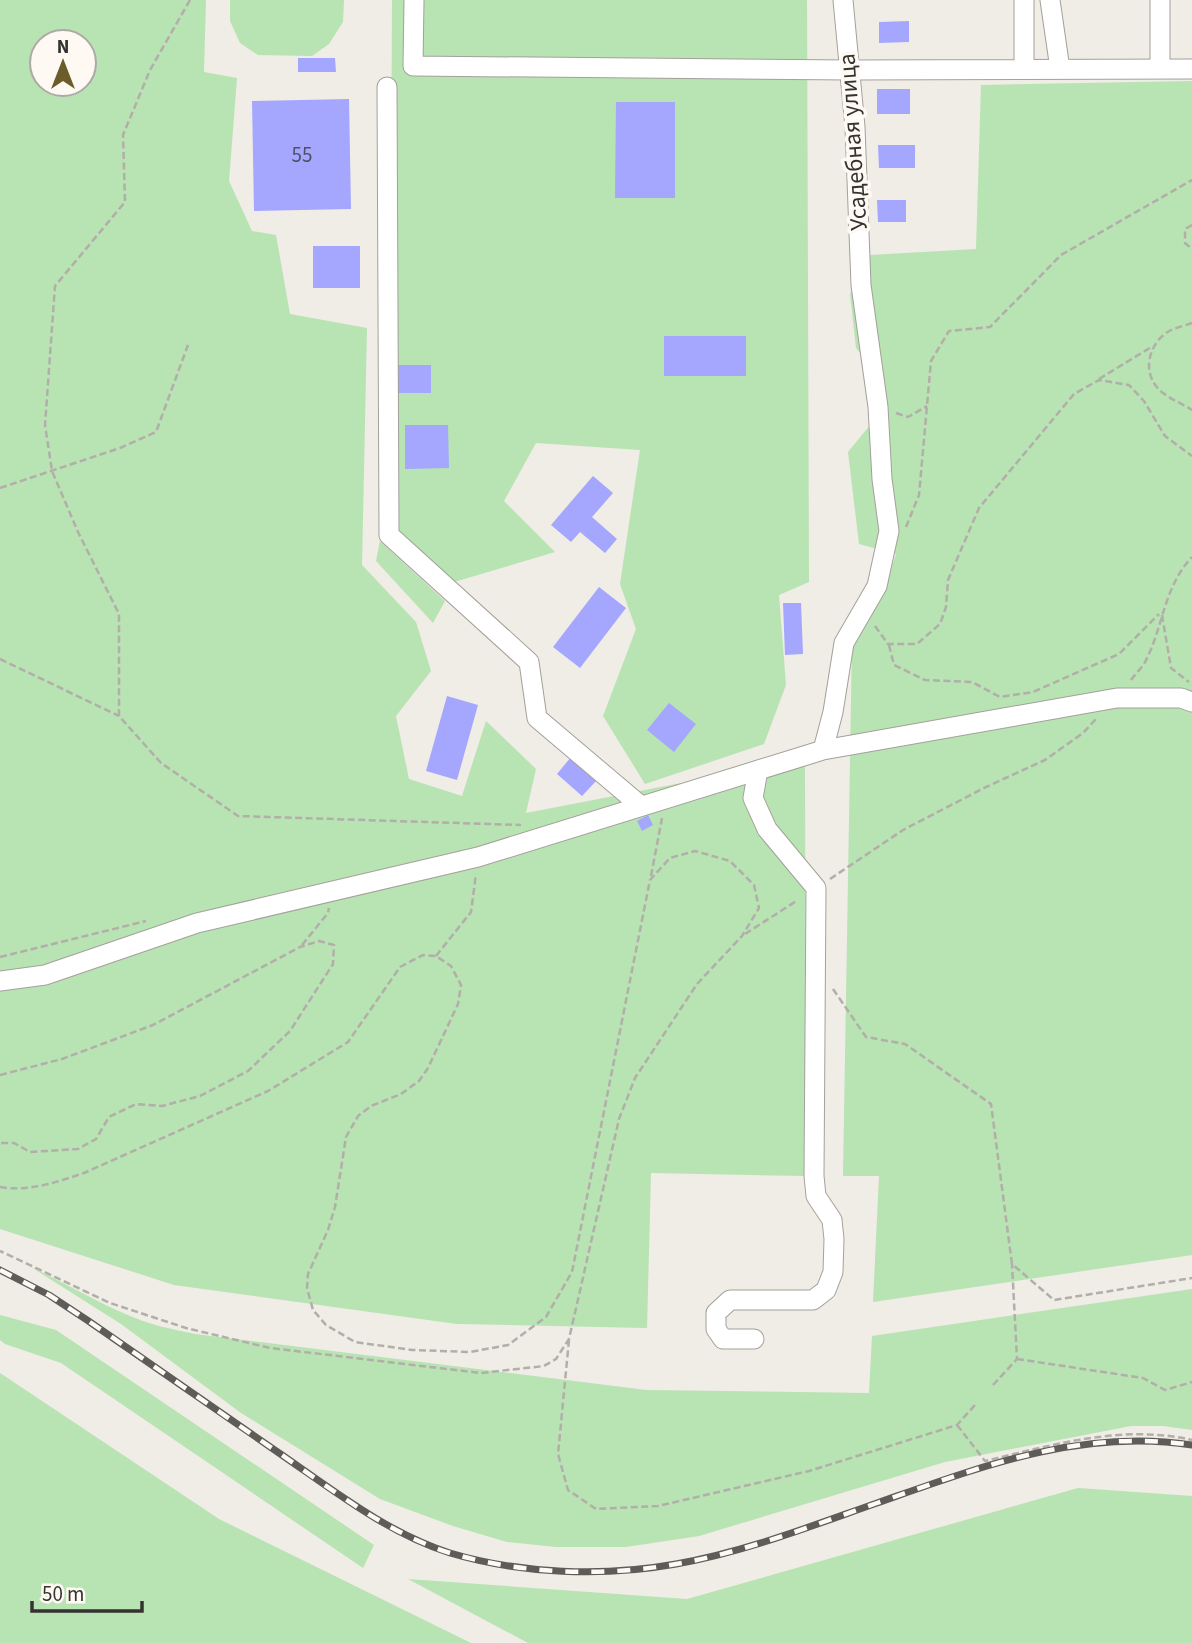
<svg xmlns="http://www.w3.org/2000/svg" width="1192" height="1643" viewBox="0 0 1192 1643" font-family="'Source Sans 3',sans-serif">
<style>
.green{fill:#b8e3b3;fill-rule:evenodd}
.building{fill:#a4a7fd}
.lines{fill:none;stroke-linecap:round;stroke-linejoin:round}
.minor-casing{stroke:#a4a09b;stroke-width:21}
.path{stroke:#b2aea9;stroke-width:2.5;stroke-dasharray:7 3.5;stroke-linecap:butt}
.minor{stroke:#fff;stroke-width:19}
.rail-casing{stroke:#5d5c58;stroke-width:7}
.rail{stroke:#fef9f3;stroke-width:4.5;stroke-dasharray:13;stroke-linecap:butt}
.labels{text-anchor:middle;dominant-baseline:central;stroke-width:7;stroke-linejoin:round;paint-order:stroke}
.number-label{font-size:21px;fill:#505063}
.street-label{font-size:24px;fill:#343330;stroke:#fef9f3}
</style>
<rect width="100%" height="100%" fill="#f0ece6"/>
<!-- green -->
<path class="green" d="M 0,0 L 206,0 L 204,72 L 237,78 L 229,181 L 252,231 L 276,235 L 290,314 L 367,328 L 362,565 L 416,622 L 431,671 L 396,716 L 409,779 L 462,796 L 486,721 L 536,769 L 526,813 L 676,784 L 805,766 L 806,1176 L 651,1173 L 647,1328 L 457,1324 L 174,1285 L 0,1229 ZM 42,42 L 84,42 L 84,84 L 42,84 Z
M 230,0 L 344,0 L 343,22 L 329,44 L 312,56 L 258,55 L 240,43 L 230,21 Z
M 392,0 L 807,0 L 809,582 L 779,595 L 786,685 L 764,744 L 645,784 L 603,716 L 636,629 L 620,584 L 640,450 L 536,443 L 504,501 L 555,552 L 444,585 L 397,528 L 390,427 Z
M 1192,81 L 1192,1255 L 873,1302 L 879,1176 L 843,1176 L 852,642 L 880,601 L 896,554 L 859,544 L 848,452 L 875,419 L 875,371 L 856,348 L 850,294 L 870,255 L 976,249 L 981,85 Z
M 380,541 L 445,601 L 433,623 L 376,561 Z
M 31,1267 C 68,1284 104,1307 143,1321 C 159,1327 178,1330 195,1334 L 646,1390 L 869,1393 L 872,1336 L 1192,1289 L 1192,1430 L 1163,1426 L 1131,1426 L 945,1462 L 699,1536 L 626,1547 L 556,1547 L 507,1542 L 453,1526 L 380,1499 L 241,1413 L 121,1324 Z
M 0,1315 L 56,1330 L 374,1545 L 363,1568 L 61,1363 L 5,1344 L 0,1340 Z
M 0,1373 L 219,1519 L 471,1643 L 0,1643 Z
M 1078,1488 L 1192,1496 L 1192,1643 L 528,1643 L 408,1579 L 687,1599 Z"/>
<!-- building -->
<path class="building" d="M 909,21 L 909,42 L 879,43 L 879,22 Z
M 298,58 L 335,58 L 336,72 L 298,72 Z
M 877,89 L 910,89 L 910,114 L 877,114 Z
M 349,99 L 351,209 L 254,211 L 252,101 Z
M 616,102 L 675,102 L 675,198 L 615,198 Z
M 878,145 L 915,145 L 915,168 L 879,168 Z
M 877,200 L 906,200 L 906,222 L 878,222 Z
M 313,246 L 360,246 L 360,288 L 313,288 Z
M 664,336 L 746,336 L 746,376 L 664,376 Z
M 395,365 L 431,365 L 431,393 L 395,393 Z
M 405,425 L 448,425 L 449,468 L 405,469 Z
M 593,476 L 613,493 L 592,517 L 617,539 L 605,553 L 580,532 L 571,542 L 551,525 Z
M 599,587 L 626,608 L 580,668 L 553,647 Z
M 783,603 L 801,603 L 803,654 L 785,655 Z
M 447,696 L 478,705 L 457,780 L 426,771 Z
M 669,703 L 696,724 L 674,752 L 647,730 Z
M 571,757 L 597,780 L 582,796 L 557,774 Z
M 648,815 L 653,825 L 642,831 L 637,821 Z"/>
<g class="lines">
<!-- minor casing -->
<g class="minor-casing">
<path id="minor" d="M 414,0 L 413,66 L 849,70 L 1192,69
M 1050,0 L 1060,69
M 1024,69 L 1024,0
M 1160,69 L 1160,0
M 387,87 L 389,535 L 529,662 L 537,718 L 641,806
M 823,750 L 833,712 L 844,643 L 877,586 L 889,531 L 882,479 L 878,407 L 861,285 L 855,127 L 843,0
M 0,981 L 45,975 L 197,923 L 478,857 L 823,750 L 1117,698 L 1181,698 L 1192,702
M 754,1339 L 723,1339 L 716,1329 L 716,1313 L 730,1300 L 813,1300 L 826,1290 L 833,1272 L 834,1239 L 832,1220 L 816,1196 L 814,1176 L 816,888 L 767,829 L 753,798 L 758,770"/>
</g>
<!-- path -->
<path class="path" d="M 190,0 L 150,70 L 123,135 L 125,202 L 55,286 L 45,425 L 52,471 L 78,532 L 119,614 L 119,716 L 161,763 L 238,816 L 521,825
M 1192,225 L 1185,229 L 1185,243 L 1192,249
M 1192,323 C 1184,326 1173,328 1166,333 C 1146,348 1142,377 1163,393 C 1172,400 1183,404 1192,410
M 1099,379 L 1153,346
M 896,413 L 908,417 L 927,406
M 0,488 L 120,448 L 156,432 L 188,345
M 906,527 L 919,495 L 931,361 L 949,331 L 990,327 L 1061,255 L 1192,180
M 1162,615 L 1171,668 L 1189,682
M 875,626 L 888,644 L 917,644 L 940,624 L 946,607 L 948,580 L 979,508 L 1074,394 L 1099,380 L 1129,385 L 1144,401 L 1165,436 L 1192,456
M 889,645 L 894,665 L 925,680 L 972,682 L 1000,697 L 1033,692 L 1119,654 L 1159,614
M 0,659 L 119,716
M 1131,680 C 1136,673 1144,666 1147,658 C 1164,623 1164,587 1192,557
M 651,876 L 662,818
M 830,879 L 903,830 L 986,787 L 1045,760 L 1083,733 L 1096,719
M 745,934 L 798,900
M 302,945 L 328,913 L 329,908
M 436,956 L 471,912 L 476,874
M 0,957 L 146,921
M 833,989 L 866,1037 L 905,1044 L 991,1104 L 1012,1264 L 1054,1300 L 1192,1278
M 0,1075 L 62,1059 L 153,1025 L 300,947 L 319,941 L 334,945 L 333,964 L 290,1031 L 248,1071 L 200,1096 L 162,1106 L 136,1104 L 109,1117 L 96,1139 L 78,1149 L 30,1152 L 14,1143 L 0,1143
M 0,1187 C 29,1192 57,1182 84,1173 L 268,1091 L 348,1042 L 400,967 L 423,955 L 436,956 L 451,966 L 461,985 L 458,1004 L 428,1068 L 419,1081 L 401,1094 L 371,1106 L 358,1116 L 346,1137 L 335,1207 L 328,1230 L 308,1274 L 307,1288 L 313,1310 L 326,1325 L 355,1342 L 412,1350 L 470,1352 L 508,1345 L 546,1317 L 572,1272 L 650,880 L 670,858 L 695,851 L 730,861 L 754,885 L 759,908 L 742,936 L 697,984 L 635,1078 L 619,1119 L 569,1339 L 556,1359 L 544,1366 L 481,1373 L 270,1348 L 186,1328 L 110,1303 L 0,1251
M 569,1340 L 558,1454 L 568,1490 L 596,1509 L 658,1506 L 809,1471 L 957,1425 L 975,1405
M 1017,1359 L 1143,1378 L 1165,1390 L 1192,1382
M 993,1385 L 1017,1359 L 1012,1264
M 957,1425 L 985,1461 C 1052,1445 1123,1424 1192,1440"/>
<!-- minor -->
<use href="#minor" class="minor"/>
<!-- rail casing -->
<g class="rail-casing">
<path id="rail" d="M 0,1270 L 49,1295 L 87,1320 C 151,1364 215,1409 279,1453 C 333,1490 387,1533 450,1553 C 521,1574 603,1577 676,1564 C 745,1552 811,1526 877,1503 C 980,1467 1081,1428 1192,1445"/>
</g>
<!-- rail -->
<use href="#rail" class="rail"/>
</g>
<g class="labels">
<!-- number labels -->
<g class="number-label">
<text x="302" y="155">55</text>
</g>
<!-- street labels -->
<g class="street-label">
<text transform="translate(853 142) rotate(-94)">Усадебная улица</text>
</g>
</g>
<!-- north arrow -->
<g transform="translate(63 63)"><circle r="33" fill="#fef9f3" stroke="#adaaa5" stroke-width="2"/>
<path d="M0-5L12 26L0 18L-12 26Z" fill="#6c5c2a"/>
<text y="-10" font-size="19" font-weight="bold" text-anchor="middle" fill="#343330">N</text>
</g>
<!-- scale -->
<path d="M32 1601v10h110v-10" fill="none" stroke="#343330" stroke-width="3.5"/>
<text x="42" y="1601" font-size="21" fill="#343330" stroke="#fef9f3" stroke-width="5" paint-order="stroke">50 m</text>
</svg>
